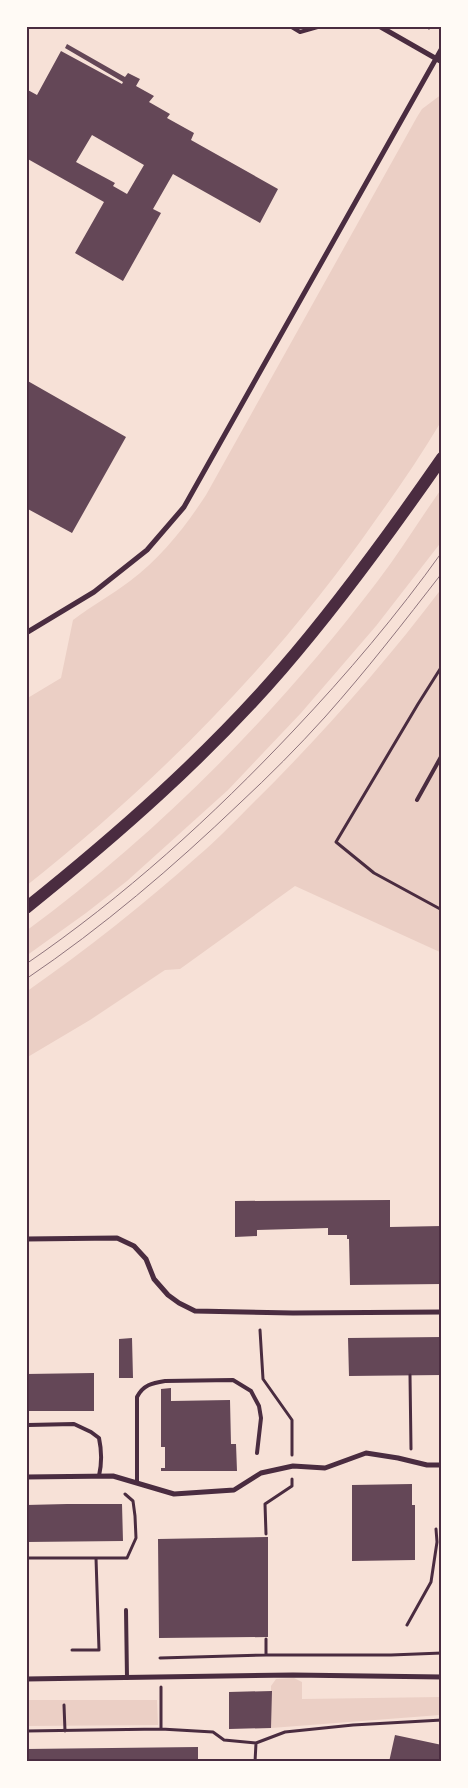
<svg xmlns="http://www.w3.org/2000/svg" width="468" height="1788" viewBox="0 0 468 1788" font-family="Bitter,serif">
<style>
.green{fill:#ebcfc5}
.building{fill:#644757;fill-rule:evenodd}
.lines{fill:none;stroke-linecap:round;stroke-linejoin:round}
.path{stroke:#4a2c40;stroke-width:3}
.service{stroke:#4a2c40;stroke-width:4}
.minor{stroke:#4a2c40;stroke-width:5}
.primary{stroke:#4a2c40;stroke-width:12}
.tram{stroke:#8f747c;stroke-width:1}
.neatline{fill:none;stroke:#4a2c40;stroke-width:2}
</style>
<rect width="100%" height="100%" fill="#f7e1d7"/>
<!-- green -->
<path class="green" d="M 442,94 L 442,420 C 422,454 400,486 377,518 C 280,658 160,780 26,886 L 26,699 L 61,678 L 73,620 C 91,606 112,595 130,581 C 161,558 185,527 206,495 L 417,117 L 422,109 Z
M 442,488 L 442,541 L 376,626 L 301,713 L 228,790 L 127,881 L 86,913 L 26,956 L 26,931 C 159,833 277,713 377,582 C 400,552 420,519 442,488 Z
M 442,588 L 442,953 L 295,886 L 180,969 L 165,970 L 90,1020 L 26,1058 L 26,992 C 86,950 143,905 198,856 C 216,841 233,823 250,806 C 319,738 383,666 442,588 Z
M 294,1678 L 302,1682 L 302,1699 L 440,1697 L 440,1715 L 271,1728 L 271,1686 L 276,1679 Z
M 26,1700 L 157,1700 L 158,1725 L 26,1726 Z"/>
<!-- building -->
<path class="building" d="M 67,44 L 125,77 L 128,73 L 140,79 L 136,86 L 154,96 L 149,102 L 170,114 L 167,118 L 194,133 L 191,140 L 278,189 L 260,223 L 173,174 L 153,209 L 161,213 L 123,281 L 75,253 L 104,202 L 26,158 L 26,89 L 37,95 L 61,51 L 122,84 L 123,82 L 65,48 ZM 92,135 L 144,165 L 127,194 L 113,186 L 115,183 L 76,162 Z
M 26,380 L 126,437 L 72,533 L 26,508 Z
M 390,1200 L 390,1227 L 442,1226 L 442,1284 L 350,1285 L 349,1239 L 347,1239 L 347,1235 L 328,1235 L 328,1228 L 257,1230 L 257,1236 L 235,1237 L 235,1201 Z
M 442,1337 L 442,1375 L 349,1376 L 348,1338 Z
M 132,1338 L 133,1378 L 119,1378 L 119,1339 Z
M 94,1373 L 94,1411 L 26,1411 L 26,1374 Z
M 171,1388 L 171,1401 L 230,1400 L 231,1444 L 236,1444 L 237,1471 L 161,1471 L 161,1468 L 165,1468 L 165,1447 L 161,1447 L 161,1389 Z
M 412,1484 L 412,1505 L 415,1505 L 415,1560 L 352,1561 L 352,1485 Z
M 67,1504 L 122,1504 L 123,1541 L 26,1542 L 26,1505 Z
M 268,1537 L 268,1637 L 159,1638 L 158,1539 Z
M 272,1691 L 271,1728 L 229,1729 L 229,1692 Z
M 395,1735 L 442,1745 L 442,1762 L 389,1762 Z
M 198,1747 L 198,1762 L 26,1762 L 26,1749 Z"/>
<g class="lines">
<!-- path -->
<path class="path" d="M 426,26 L 429,28
M 442,666 L 418,704 L 336,842 L 374,873 L 442,910
M 260,1330 L 263,1379 L 292,1420 L 292,1455
M 410,1375 L 411,1449
M 266,1534 L 265,1504 L 292,1486 L 292,1479
M 26,1558 L 127,1558 L 136,1538 L 135,1516 L 133,1501 L 125,1494
M 407,1625 L 431,1582 L 437,1542 L 436,1529
M 72,1650 L 99,1650 L 96,1558
M 266,1655 L 391,1655 L 442,1653
M 160,1658 L 266,1655 L 266,1639
M 64,1705 L 65,1731
M 161,1729 L 161,1687
M 26,1731 L 161,1729 L 213,1732 L 224,1740 L 256,1743 L 285,1732 L 353,1725 L 442,1720
M 255,1762 L 256,1743"/>
<!-- service -->
<path class="service" d="M 290,26 L 300,32 L 321,26
M 417,800 L 442,755
M 28,1425 L 74,1424 L 91,1432 L 99,1438 C 102,1452 102,1463 99,1476
M 137,1483 L 137,1397 C 143,1385 152,1383 165,1381 L 233,1380 L 251,1391 L 259,1406 L 261,1418 L 257,1453
M 126,1610 L 127,1678"/>
<!-- minor -->
<path class="minor" d="M 379,26 L 442,62
M 26,633 L 94,592 L 147,550 L 184,507 L 442,48
M 26,1239 L 117,1238 L 134,1246 L 146,1259 L 154,1279 L 168,1295 L 179,1303 L 195,1311 L 293,1313 L 442,1312
M 26,1477 L 113,1476 L 174,1494 L 234,1490 L 261,1473 L 293,1466 L 325,1468 L 366,1453 L 398,1458 L 427,1465 L 442,1465
M 26,1679 L 293,1675 L 442,1677"/>
<!-- primary -->
<path class="primary" d="M 26,908 C 117,835 206,757 282,669 C 340,602 392,530 442,458"/>
<!-- tram -->
<path class="tram" d="M 26,964 C 124,897 213,816 294,730 C 347,674 397,615 442,552
M 26,979 C 103,927 173,867 240,803 C 269,776 298,747 325,717 C 366,671 404,622 442,573"/>
</g>
<!-- border -->
<rect width="468" height="1788" fill="none" stroke="#fffaf5" stroke-width="55"/>
<rect x="28" y="28" width="412" height="1732" class="neatline"/>
</svg>
